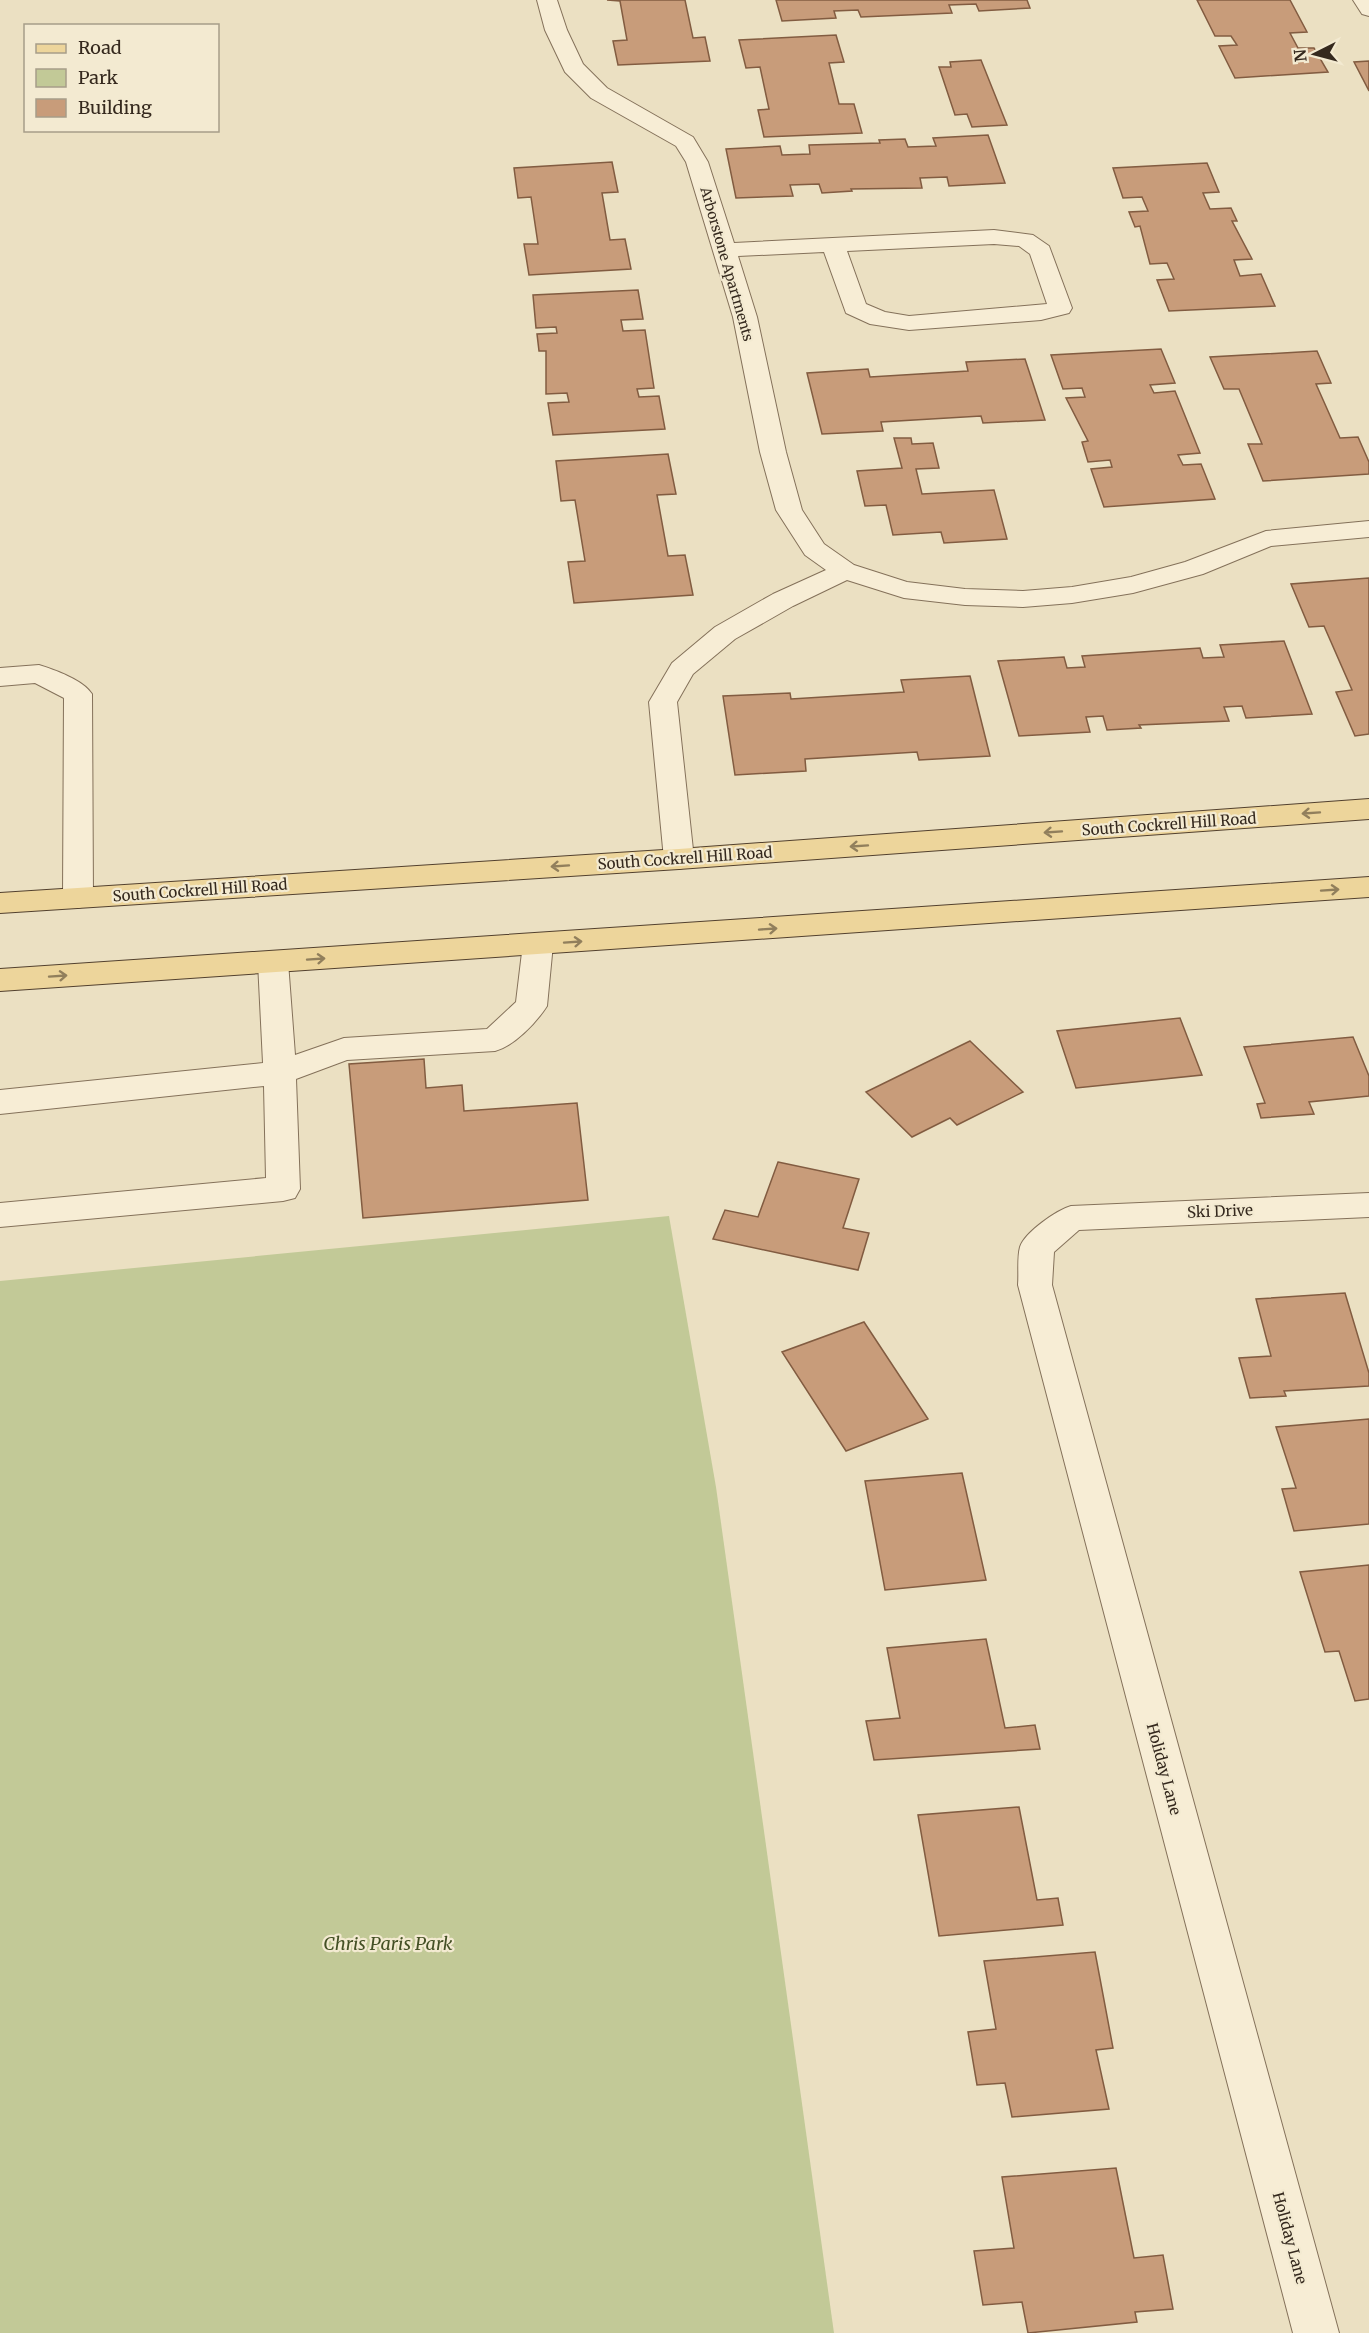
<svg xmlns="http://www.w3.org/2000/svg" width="1369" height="2333" viewBox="0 0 1369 2333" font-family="Merriweather,serif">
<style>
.green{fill:#c2c997}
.building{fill:#c89c7a;stroke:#825c41;stroke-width:1.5}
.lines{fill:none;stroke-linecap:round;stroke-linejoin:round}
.minor-casing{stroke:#84715a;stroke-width:2}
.major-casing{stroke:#52402e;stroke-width:2}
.minor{fill:#f7edd5;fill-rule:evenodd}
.major{fill:#edd59b;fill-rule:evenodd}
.oneway{stroke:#917f5c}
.labels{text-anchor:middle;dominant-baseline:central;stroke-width:4.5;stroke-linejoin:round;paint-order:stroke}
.far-street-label{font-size:14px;fill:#35291e;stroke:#f3ead1}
.street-label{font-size:15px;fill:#35291e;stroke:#f3ead1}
.near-park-label{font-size:18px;font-style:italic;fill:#445025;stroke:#f3ead1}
</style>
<rect width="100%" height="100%" fill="#ebe0c2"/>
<!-- green -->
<path class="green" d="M 669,1216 L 716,1487 L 834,2333 L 0,2333 L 0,1281 Z"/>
<!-- building -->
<path class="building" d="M 607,0 L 685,0 L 693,38 L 705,37 L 710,61 L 618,65 L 613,41 L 627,40 L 620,1 Z
M 776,0 L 1027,0 L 1030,8 L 979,11 L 976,4 L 949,5 L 952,13 L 861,17 L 858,10 L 834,11 L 836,18 L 782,21 Z
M 1197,0 L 1290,0 L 1307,32 L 1290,33 L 1298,48 L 1314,48 L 1328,72 L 1235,78 L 1219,46 L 1237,45 L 1231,36 L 1215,36 Z
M 836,35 L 844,62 L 829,63 L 839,104 L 854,104 L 862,133 L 764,137 L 758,110 L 769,109 L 760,67 L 746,68 L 739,40 Z
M 981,60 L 1007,125 L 972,127 L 967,114 L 955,115 L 939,67 L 951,67 L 950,62 Z
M 1369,61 L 1369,91 L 1354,62 Z
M 988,135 L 1005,183 L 949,186 L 947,177 L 920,178 L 922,188 L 851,189 L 852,191 L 822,193 L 819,184 L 790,185 L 793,196 L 736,198 L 726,149 L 780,146 L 782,155 L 810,154 L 809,145 L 880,143 L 879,140 L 905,139 L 908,147 L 936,146 L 933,138 Z
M 612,162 L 618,192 L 602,193 L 610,240 L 625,239 L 631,269 L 529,275 L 524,244 L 538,244 L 531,197 L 518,198 L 514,168 Z
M 1207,163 L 1219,192 L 1203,193 L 1210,209 L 1231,208 L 1237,221 L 1232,221 L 1252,259 L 1234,260 L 1240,276 L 1261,274 L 1275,306 L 1169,311 L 1157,280 L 1174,279 L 1167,263 L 1150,264 L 1140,226 L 1135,227 L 1129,212 L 1148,211 L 1142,197 L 1123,198 L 1113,168 Z
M 638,290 L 643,319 L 621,320 L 623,331 L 645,330 L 654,388 L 637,389 L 639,397 L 659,396 L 665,429 L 553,435 L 548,403 L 569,402 L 567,393 L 546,394 L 546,351 L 539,351 L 537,334 L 557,333 L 556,327 L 536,328 L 533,295 Z
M 1161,349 L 1175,383 L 1150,385 L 1154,393 L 1175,391 L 1200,453 L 1178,455 L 1183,465 L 1201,464 L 1215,499 L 1104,507 L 1091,469 L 1112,467 L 1110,460 L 1088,462 L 1082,442 L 1088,441 L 1066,398 L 1085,397 L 1082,388 L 1063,389 L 1051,355 Z
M 1317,351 L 1331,383 L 1316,384 L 1340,438 L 1358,437 L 1369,462 L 1369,474 L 1263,481 L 1248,444 L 1262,444 L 1239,389 L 1224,389 L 1210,357 Z
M 1025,359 L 1045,420 L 983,423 L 981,416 L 881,422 L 883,431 L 822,434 L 807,373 L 868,369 L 870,377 L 968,371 L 966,362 Z
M 894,438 L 911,438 L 912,444 L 933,443 L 939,468 L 916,469 L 922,494 L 994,490 L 1007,539 L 944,543 L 941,532 L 893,535 L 886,505 L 865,506 L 857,471 L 902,468 Z
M 668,454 L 676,494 L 657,495 L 668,556 L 685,555 L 693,595 L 574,603 L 568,562 L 585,561 L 575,500 L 561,501 L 556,461 Z
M 1369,578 L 1369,734 L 1355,736 L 1336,692 L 1352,690 L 1324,626 L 1309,627 L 1291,584 Z
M 1284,641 L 1312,714 L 1246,718 L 1242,706 L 1224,707 L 1229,721 L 1139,725 L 1141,728 L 1107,730 L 1103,716 L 1086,717 L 1090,732 L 1019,736 L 998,661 L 1064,657 L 1067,668 L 1085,667 L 1082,656 L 1200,648 L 1203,658 L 1224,657 L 1220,645 Z
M 970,676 L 990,756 L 919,760 L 917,752 L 805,759 L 806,771 L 735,775 L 723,696 L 790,693 L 791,699 L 904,692 L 901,680 Z
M 1180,1018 L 1202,1075 L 1076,1088 L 1057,1031 Z
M 1353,1037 L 1369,1076 L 1369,1096 L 1309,1102 L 1314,1114 L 1261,1118 L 1257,1104 L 1265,1103 L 1244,1047 Z
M 970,1041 L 1023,1092 L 957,1125 L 950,1118 L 912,1137 L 866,1092 Z
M 424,1059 L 426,1088 L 462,1085 L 464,1111 L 577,1103 L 588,1200 L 363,1218 L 349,1064 Z
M 778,1162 L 859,1179 L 843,1228 L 869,1233 L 858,1270 L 713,1239 L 725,1210 L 758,1217 Z
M 1345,1293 L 1369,1373 L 1369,1386 L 1284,1391 L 1286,1396 L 1250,1398 L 1239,1358 L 1271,1356 L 1256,1299 Z
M 864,1322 L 928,1419 L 846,1451 L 782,1352 Z
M 1369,1419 L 1369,1524 L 1294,1531 L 1282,1489 L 1296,1488 L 1276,1427 Z
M 962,1473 L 986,1580 L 885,1590 L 865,1481 Z
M 1369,1565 L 1369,1699 L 1355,1701 L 1339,1651 L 1325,1652 L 1300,1572 Z
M 986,1639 L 1005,1728 L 1035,1725 L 1040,1749 L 874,1760 L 866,1721 L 900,1718 L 887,1648 Z
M 1019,1807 L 1037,1900 L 1058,1898 L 1063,1925 L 939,1936 L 918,1815 Z
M 1095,1952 L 1113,2048 L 1096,2050 L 1109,2109 L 1012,2117 L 1005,2083 L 977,2085 L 968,2032 L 996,2029 L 984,1961 Z
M 1116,2168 L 1134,2258 L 1163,2255 L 1173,2309 L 1135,2312 L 1137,2322 L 1028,2333 L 1022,2302 L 983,2305 L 974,2251 L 1014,2248 L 1002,2177 Z"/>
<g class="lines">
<!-- minor casing -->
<g class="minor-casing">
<path id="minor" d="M 537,0 L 557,0 L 567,30 L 583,64 L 607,88 L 693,137 L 708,162 L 734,243 L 994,230 L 1033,235 L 1049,246 L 1072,308 L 1069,313 L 1041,320 L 909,330 L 870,324 L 846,313 L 824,252 L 738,256 L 757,317 L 786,452 L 802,510 L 824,544 L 854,565 L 907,582 L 965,589 L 1023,591 L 1072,587 L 1131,577 L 1185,562 L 1266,531 L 1369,521 L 1369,537 L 1271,546 L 1203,574 L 1133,593 L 1072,603 L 1023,607 L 965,605 L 904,598 L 847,580 L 793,606 L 735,639 L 693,674 L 677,702 L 694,859 L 690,866 L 679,869 L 668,866 L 664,859 L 649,702 L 672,663 L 715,627 L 773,594 L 826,570 L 805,555 L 776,510 L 760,452 L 733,317 L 686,162 L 676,146 L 591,98 L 565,72 L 545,30 ZM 994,244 L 1019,246 L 1030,254 L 1047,304 L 909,316 L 885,312 L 866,304 L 847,251 Z
M 1353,0 L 1369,0 L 1369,16 L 1362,14 Z
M 39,665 C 55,670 83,680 92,694 L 93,898 L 89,905 L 78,908 L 67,905 L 63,898 L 64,698 L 35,683 L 0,686 L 0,668 Z
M 538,934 L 549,937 L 553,944 L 547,1006 C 536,1023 514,1046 495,1051 L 347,1060 L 296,1079 L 300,1189 L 295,1198 L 283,1201 L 0,1227 L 0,1203 L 266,1178 L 264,1086 L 0,1114 L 0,1090 L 263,1063 L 258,962 L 262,955 L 273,951 L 284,955 L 288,962 L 295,1055 L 344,1038 L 487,1029 L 516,1002 L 523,944 L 527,937 Z
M 1369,1193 L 1369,1217 L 1079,1230 L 1054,1252 L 1052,1285 L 1339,2333 L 1293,2333 L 1018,1285 C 1019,1273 1017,1258 1020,1247 C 1025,1232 1057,1210 1071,1206 Z"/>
</g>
<!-- major casing -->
<g class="major-casing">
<path id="major" d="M 1369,799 L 1369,819 L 679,869 L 0,913 L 0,893 L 679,849 Z
M 1369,877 L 1369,897 L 0,991 L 0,969 Z"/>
</g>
<!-- minor -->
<use href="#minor" class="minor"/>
<!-- major -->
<use href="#major" class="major"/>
</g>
<!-- one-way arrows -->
<defs><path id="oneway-shaft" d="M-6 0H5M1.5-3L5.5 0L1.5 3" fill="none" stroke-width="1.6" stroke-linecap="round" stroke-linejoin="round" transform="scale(1.5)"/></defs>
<g class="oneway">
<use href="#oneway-shaft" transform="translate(1311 813) rotate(176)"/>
<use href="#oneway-shaft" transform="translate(1053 832) rotate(176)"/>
<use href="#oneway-shaft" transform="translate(859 846) rotate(176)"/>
<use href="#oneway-shaft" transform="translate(560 866) rotate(176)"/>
<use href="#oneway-shaft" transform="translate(1330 890) rotate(-4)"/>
<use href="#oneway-shaft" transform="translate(768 929) rotate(-4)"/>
<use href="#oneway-shaft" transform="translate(573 942) rotate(-4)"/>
<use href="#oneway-shaft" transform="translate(316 959) rotate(-4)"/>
<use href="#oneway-shaft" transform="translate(58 976) rotate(-4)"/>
</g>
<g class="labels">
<!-- far-street labels -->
<g class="far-street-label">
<text transform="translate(727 264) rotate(74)">Arborstone Apartments</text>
</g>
<!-- street labels -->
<g class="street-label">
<text transform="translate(1169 824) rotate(-4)">South Cockrell Hill Road</text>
<text transform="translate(685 858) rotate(-4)">South Cockrell Hill Road</text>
<text transform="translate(200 890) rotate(-4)">South Cockrell Hill Road</text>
<text transform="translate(1220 1211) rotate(-2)">Ski Drive</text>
<text transform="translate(1164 1769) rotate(75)">Holiday Lane</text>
<text transform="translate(1290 2238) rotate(75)">Holiday Lane</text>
</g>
<!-- near-park labels -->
<g class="near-park-label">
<text x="388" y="1943">Chris Paris Park</text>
</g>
</g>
<!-- legend -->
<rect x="24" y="24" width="195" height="108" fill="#f3ead1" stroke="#a79d89" stroke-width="1.5"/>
<rect x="36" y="44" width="30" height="9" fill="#edd59b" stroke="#a79d89" stroke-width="1.5"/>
<text x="78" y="54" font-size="18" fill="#35291e">Road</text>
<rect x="36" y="69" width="30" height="18" fill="#c2c997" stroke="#a79d89" stroke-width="1.5"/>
<text x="78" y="84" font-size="18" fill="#35291e">Park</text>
<rect x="36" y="99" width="30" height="18" fill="#c89c7a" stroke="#a79d89" stroke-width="1.5"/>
<text x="78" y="114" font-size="18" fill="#35291e">Building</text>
<!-- north arrow -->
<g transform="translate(1315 54) rotate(264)" stroke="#f3ead1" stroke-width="4.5" paint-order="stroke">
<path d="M0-4.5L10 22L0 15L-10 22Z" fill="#35291e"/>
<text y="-9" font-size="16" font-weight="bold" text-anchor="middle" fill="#35291e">N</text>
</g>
</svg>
